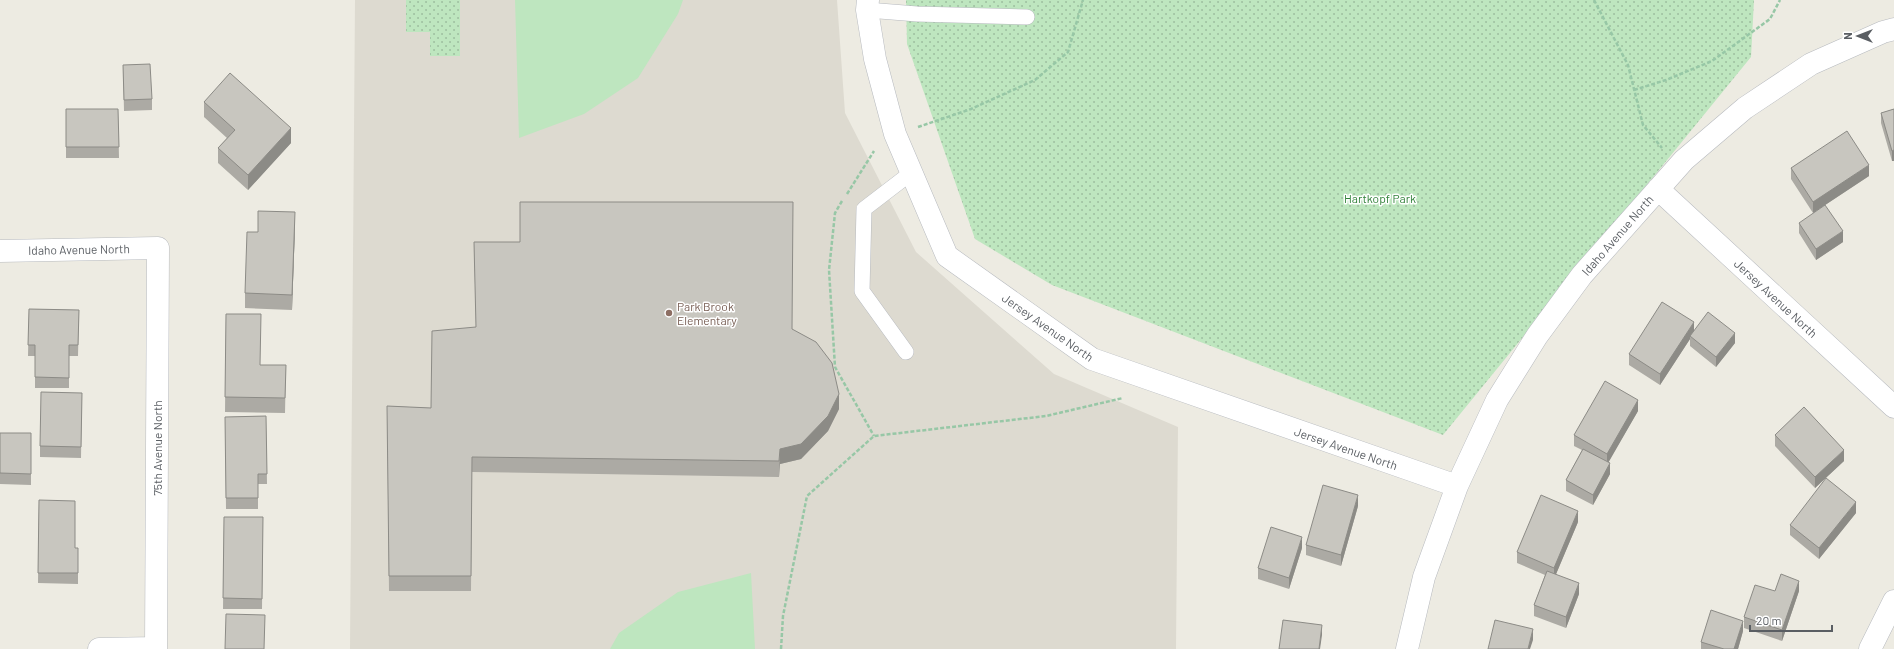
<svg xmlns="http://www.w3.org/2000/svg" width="1894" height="649" viewBox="0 0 1894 649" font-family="Barlow,sans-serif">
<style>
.education{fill:#dddad0}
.grass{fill:#bee6bf}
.park{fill:url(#park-dots)}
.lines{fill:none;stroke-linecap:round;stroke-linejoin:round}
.service-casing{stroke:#b7babf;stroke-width:16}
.minor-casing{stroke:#b7babf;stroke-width:23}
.path{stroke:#97c7a6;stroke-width:2.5;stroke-dasharray:4 2;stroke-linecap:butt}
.service{stroke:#fff;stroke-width:15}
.minor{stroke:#fff;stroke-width:22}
.wall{fill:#acaaa4}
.shaded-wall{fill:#8c8b86}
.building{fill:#c8c6bf;stroke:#8c8b86}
.education-dot{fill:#8d6e63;stroke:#fff;stroke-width:1.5}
.labels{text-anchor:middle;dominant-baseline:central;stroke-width:3;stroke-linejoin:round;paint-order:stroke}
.park-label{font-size:12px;fill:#32823a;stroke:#fff}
.street-label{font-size:12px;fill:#5a5e63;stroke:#fff}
.education-label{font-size:12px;fill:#785e54;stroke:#fff;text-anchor:start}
</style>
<defs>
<pattern id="park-dots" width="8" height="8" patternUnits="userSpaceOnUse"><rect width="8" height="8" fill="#bee6bf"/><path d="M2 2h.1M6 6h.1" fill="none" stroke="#9dbe9f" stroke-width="1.8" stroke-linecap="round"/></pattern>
</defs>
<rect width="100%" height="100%" fill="#edebe2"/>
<!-- education -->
<path class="education" d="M 355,0 L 837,0 L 845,113 L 916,252 L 1054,374 L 1178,427 L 1176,649 L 350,649 Z"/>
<!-- grass -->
<path class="grass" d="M 515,0 L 683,0 L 678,14 L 638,78 L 584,114 L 519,138 Z
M 751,573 L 755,649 L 610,649 L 619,633 L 678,592 Z"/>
<!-- park -->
<path class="park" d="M 406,0 L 460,0 L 460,56 L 430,56 L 430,32 L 406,32 Z
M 906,0 L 1754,0 L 1751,57 L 1443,435 L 1052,285 L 975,239 L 907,44 Z"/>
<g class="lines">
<!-- service casing -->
<g class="service-casing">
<path id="service" d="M 867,10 L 917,14 L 1027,17
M 906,352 L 862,291 L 864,209 L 911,173"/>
</g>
<!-- minor casing -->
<g class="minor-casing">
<path id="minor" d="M 868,0 L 867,10 L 875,59 L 895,134 L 947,256 L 1092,359 L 1457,486
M 1658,189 L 1894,407
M 0,251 L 158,248 L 156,649
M 99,649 L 156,648
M 1407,649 L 1424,577 L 1457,486 L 1497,400 L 1537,336 L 1582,275 L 1684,160 L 1745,108 L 1811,64 L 1883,32 L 1894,29
M 1870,649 L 1894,601"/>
</g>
<!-- path -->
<path class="path" d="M 1594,0 L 1628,65 L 1643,125 L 1662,148
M 1634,90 L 1666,80 L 1712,61 L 1770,19 L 1780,0
M 918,127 L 971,109 L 1035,80 L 1068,52 L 1083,0
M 847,194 L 874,151
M 842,201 L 835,213 L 829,270 L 835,367 L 874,436
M 781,649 L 783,616 L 807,496 L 874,436 L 1046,416 L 1123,398"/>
<!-- service -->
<use href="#service" class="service"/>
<!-- minor -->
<use href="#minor" class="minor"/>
</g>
<!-- wall -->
<path class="wall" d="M 123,65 L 152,99 L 152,110 L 124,111 Z
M 204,102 L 291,143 L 248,190 L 218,163 L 218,148 L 227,138 L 204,117 Z
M 66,109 L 118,109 L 119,158 L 66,158 Z
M 1894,109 L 1894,161 L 1892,161 L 1881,123 L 1881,113 Z
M 1791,168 L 1869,176 L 1813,213 L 1791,179 Z
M 1799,223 L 1843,242 L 1816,260 L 1799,233 Z
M 295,227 L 292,310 L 245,308 L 245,293 L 258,232 Z
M 474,242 L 792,329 L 839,409 L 828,431 L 801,459 L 780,464 L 779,477 L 472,472 L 471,591 L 389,591 L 387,406 L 431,408 L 476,327 Z
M 29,309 L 79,310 L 78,356 L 69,356 L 69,388 L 35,388 L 35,356 L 28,356 Z
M 226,314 L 260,365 L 286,365 L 285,413 L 225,412 Z
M 1694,330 L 1735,343 L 1716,367 L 1690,346 L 1690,339 L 1660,385 L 1629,365 L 1629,354 Z
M 82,393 L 81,458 L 40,457 L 40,446 Z
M 1638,411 L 1608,462 L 1610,474 L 1593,505 L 1566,491 L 1566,480 L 1582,450 L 1574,446 L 1574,435 Z
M 266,416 L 267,484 L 258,484 L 258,509 L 226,509 L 225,417 Z
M 0,433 L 31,433 L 31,485 L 0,484 Z
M 1775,435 L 1844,461 L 1815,488 L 1775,446 Z
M 39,500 L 75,548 L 78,548 L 78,584 L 38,583 Z
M 1358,506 L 1341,566 L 1306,555 L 1306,545 Z
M 1856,513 L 1819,559 L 1790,535 L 1790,525 Z
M 224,517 L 263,517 L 262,609 L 223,609 Z
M 1578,522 L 1556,574 L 1579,594 L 1566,628 L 1534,616 L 1534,605 L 1545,575 L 1517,563 L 1517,552 Z
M 1302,548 L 1289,589 L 1258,579 L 1258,568 Z
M 1775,591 L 1799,591 L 1782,641 L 1744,628 L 1744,617 Z
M 1743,631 L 1738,649 L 1701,649 L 1701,642 Z"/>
<!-- shaded-wall -->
<path class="shaded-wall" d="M 291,128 L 291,143 L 248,190 L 248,175 Z
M 1894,150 L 1894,161 L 1892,161 L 1892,151 Z
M 1869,165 L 1869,176 L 1813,213 L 1813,202 Z
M 295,212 L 295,227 L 292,310 L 292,295 Z
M 1843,231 L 1843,242 L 1816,260 L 1816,249 Z
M 1694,322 L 1694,333 L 1690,336 L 1690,339 L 1660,385 L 1660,374 Z
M 1735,333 L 1735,343 L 1716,367 L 1716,357 Z
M 839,394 L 839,409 L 828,431 L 801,459 L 780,464 L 779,477 L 780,449 Z
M 1638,400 L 1638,411 L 1607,465 L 1607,454 Z
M 1844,450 L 1844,461 L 1815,488 L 1815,477 Z
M 1610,463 L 1610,474 L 1593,505 L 1593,495 Z
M 1358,495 L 1358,506 L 1341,566 L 1341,555 Z
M 1856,502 L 1856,513 L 1819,559 L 1819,548 Z
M 1578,511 L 1578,522 L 1554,579 L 1554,568 Z
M 1302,537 L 1302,548 L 1289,589 L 1289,578 Z
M 1799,581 L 1799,591 L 1782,641 L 1782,630 Z
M 1579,583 L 1579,594 L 1566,628 L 1566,617 Z
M 1743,621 L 1743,631 L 1738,649 L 1734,649 Z
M 1322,625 L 1322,635 L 1320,649 L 1319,649 Z
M 1533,629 L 1533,640 L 1530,649 L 1528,649 Z"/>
<!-- building -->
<path class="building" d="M 150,64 L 152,99 L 124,100 L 123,65 Z
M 230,73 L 291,128 L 248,175 L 218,148 L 235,130 L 204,102 Z
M 66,109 L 118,109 L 119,147 L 66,147 Z
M 1894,109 L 1894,150 L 1892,151 L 1881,113 Z
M 1847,131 L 1869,165 L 1813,202 L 1791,168 Z
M 520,202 L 793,202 L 792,329 L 816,342 L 832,363 L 839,394 L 828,416 L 801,444 L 780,449 L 779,461 L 472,457 L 471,576 L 389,576 L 387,406 L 431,408 L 432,331 L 476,327 L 474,242 L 520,242 Z
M 1825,205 L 1843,231 L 1816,249 L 1799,223 Z
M 258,211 L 295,212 L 292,295 L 245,293 L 247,232 L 258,232 Z
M 1662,302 L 1694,322 L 1660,374 L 1629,354 Z
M 29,309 L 79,310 L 78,345 L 69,345 L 69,378 L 35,377 L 35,345 L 28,345 Z
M 1708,312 L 1735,333 L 1716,357 L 1690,336 Z
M 226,314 L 261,314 L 260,365 L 286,365 L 285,398 L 225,397 Z
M 1605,381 L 1638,400 L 1607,454 L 1574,435 Z
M 41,392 L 82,393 L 81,447 L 40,446 Z
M 1804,407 L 1844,450 L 1815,477 L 1775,435 Z
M 266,416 L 267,474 L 258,474 L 258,498 L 226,498 L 225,417 Z
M 0,433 L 31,433 L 31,474 L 0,473 Z
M 1583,449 L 1610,463 L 1593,495 L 1566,480 Z
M 1826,478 L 1856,502 L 1819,548 L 1790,525 Z
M 1323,485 L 1358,495 L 1341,555 L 1306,545 Z
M 1541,495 L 1578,511 L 1554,568 L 1517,552 Z
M 39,500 L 75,501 L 75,548 L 78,548 L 78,573 L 38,573 Z
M 224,517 L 263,517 L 262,599 L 223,598 Z
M 1271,527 L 1302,537 L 1289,578 L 1258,568 Z
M 1547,571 L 1579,583 L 1566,617 L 1534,605 Z
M 1781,574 L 1799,581 L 1782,630 L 1744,617 L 1755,585 L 1775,591 Z
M 1711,610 L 1743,621 L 1734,649 L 1724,649 L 1701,642 Z
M 226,614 L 265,615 L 264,649 L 225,649 Z
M 1283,620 L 1322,625 L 1319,649 L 1279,649 Z
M 1495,620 L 1533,629 L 1528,649 L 1488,649 Z"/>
<!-- markers -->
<circle class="education-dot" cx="669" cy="313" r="4"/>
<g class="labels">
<!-- park labels -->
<g class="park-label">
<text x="1380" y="198">Hartkopf Park</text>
</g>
<!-- street labels -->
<g class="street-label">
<text transform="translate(1617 235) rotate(-49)">Idaho Avenue North</text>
<text transform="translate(79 249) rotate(-1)">Idaho Avenue North</text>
<text transform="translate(1776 298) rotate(43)">Jersey Avenue North</text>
<text transform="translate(1048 327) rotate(35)">Jersey Avenue North</text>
<text transform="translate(157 448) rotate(-90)">75th Avenue North</text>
<text transform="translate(1346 448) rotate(19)">Jersey Avenue North</text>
</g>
<!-- education labels -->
<g class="education-label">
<text x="677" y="306">Park Brook<tspan x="677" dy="14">Elementary</tspan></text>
</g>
</g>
<!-- north arrow -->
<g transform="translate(1858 36) rotate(270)" stroke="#ffffff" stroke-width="3" paint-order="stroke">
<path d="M0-3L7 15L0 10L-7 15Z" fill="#5a5e63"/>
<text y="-6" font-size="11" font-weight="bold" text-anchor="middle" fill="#5a5e63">N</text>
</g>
<!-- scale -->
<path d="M1750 625v6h82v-6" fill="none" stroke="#5a5e63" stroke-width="2"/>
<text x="1756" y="625" font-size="12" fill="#5a5e63" stroke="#ffffff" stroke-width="3" paint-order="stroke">20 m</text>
</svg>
